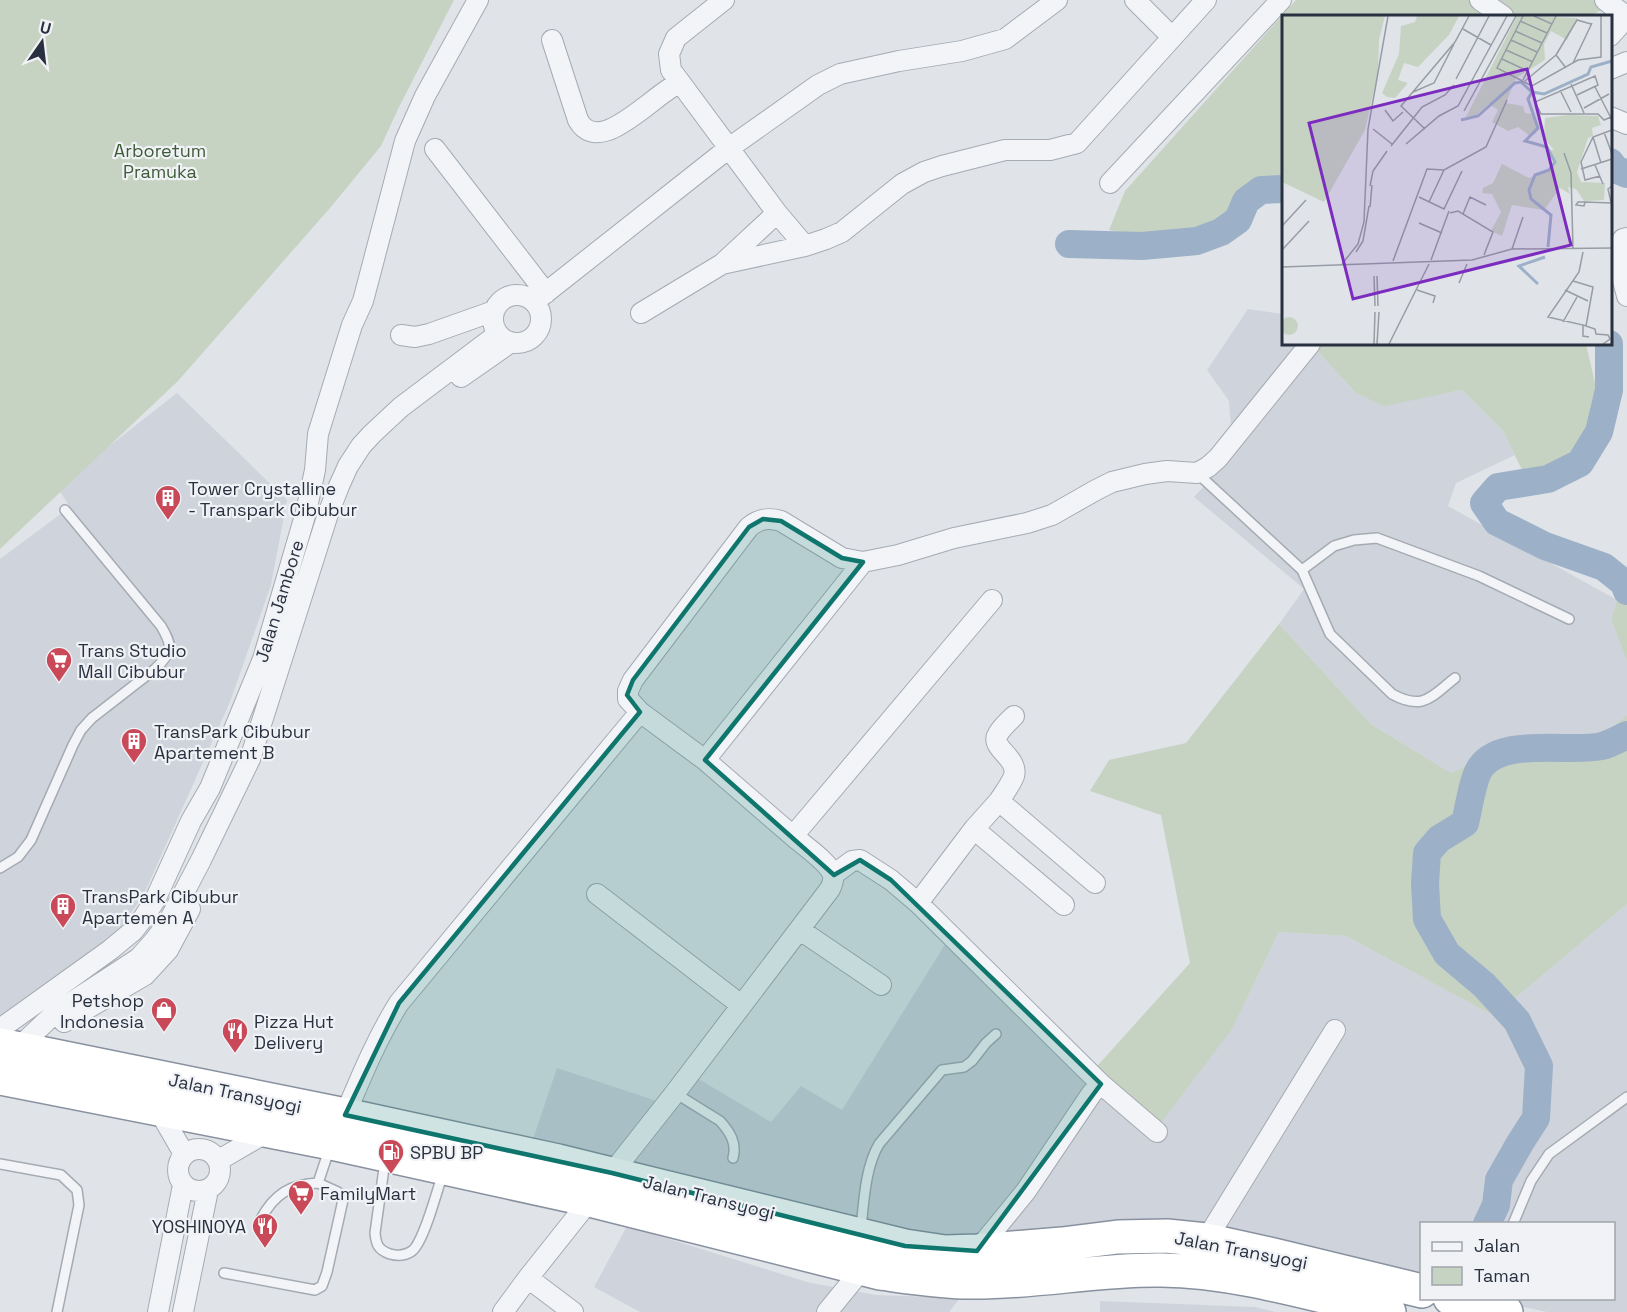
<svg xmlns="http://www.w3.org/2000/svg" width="1627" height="1312" viewBox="0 0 1627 1312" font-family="'Space Grotesk',sans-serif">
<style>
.built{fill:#cfd3db}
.green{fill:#c6d3c2}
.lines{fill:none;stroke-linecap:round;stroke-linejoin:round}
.river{stroke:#9cb0c8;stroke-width:28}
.lane-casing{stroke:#a5abb3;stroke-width:12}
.street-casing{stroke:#a5abb3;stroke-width:22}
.highway-casing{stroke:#88919f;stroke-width:36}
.lane{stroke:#f3f4f7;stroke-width:9}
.street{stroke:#f3f4f7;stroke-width:20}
.highway{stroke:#fff;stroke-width:33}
.marked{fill:#0f766e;fill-opacity:0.2;stroke:#0f766e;stroke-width:4.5;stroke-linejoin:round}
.labels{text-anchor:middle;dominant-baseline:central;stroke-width:4.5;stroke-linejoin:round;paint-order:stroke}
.park-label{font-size:18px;fill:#3d5b37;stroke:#f0f2f6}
.poi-label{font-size:18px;fill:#293140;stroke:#f0f2f6;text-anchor:start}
.street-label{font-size:18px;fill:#293140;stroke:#f0f2f6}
.inset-river{fill:none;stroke:#9cb0c8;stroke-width:3}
.inset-road{fill:none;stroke:#979ca5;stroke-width:1.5}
.view{fill:#7b2cbf;fill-opacity:0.15;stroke:#7b2cbf;stroke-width:3}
.inset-edge{fill:none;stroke:#293140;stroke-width:3}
</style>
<rect width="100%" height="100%" fill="#e0e4e9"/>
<!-- built -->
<path class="built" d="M 1248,309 L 1283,314 L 1284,344 L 1311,344 L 1356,393 L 1384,405 L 1462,390 L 1503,431 L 1515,455 L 1456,483 L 1448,506 L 1617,600 L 1611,619 L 1627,662 L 1627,715 L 1594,743 L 1519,739 L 1451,773 L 1371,724 L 1279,624 L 1304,589 L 1194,497 L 1233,455 L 1229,401 L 1207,370 Z
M 177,393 L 287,500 L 271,585 L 230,702 L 143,896 L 118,931 L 0,1020 L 0,559 L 70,507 L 57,487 Z
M 1627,904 L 1627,1312 L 1547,1312 L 1487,1299 L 1614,1298 L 1614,1224 L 1422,1224 L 1421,1284 L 1171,1228 L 988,1244 L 897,1235 L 532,1142 L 557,1068 L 675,1107 L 697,1078 L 771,1122 L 801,1086 L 842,1110 L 954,930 L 1116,1101 L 1232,1029 L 1279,932 L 1346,936 L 1494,1016 Z
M 627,1226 L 807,1282 L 876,1295 L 960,1298 L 949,1312 L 640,1312 L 594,1287 Z
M 1100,1301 L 1255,1307 L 1275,1312 L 1100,1312 Z"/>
<!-- green -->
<path class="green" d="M 0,0 L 454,0 L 399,107 L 381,146 L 330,208 L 178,381 L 0,549 Z
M 1296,0 L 1624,0 L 1589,16 L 1284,16 L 1283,184 L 1179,242 L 1109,230 L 1125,191 Z
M 1311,344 L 1586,344 L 1600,405 L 1574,466 L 1524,474 L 1503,431 L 1462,390 L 1384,406 L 1356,393 Z
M 1617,600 L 1627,603 L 1627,662 L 1611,619 Z
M 1279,624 L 1371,724 L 1451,773 L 1520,739 L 1594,743 L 1627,715 L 1627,904 L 1494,1016 L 1346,936 L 1279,932 L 1232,1029 L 1157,1128 L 1090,1074 L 1190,963 L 1161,815 L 1090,791 L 1109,760 L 1186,743 Z"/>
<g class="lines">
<!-- river -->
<path class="river" d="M 1610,162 L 1615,169 L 1627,174
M 1069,244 L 1142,246 L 1197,241 L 1221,232 L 1238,220 L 1246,201 L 1261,190 L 1284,189
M 1609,344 L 1609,390 L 1599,432 L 1580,463 L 1548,479 L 1498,487 L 1484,503 L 1497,522 L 1545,546 L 1604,567 L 1624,583 L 1627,591
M 1487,1224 L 1496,1205 L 1499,1180 L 1520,1143 L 1536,1118 L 1539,1066 L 1517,1021 L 1484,985 L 1447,954 L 1427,919 L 1425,883 L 1427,853 L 1439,839 L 1465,823 C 1469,807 1471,789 1477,774 C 1493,734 1569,754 1602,746 C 1610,744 1619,739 1627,735"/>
<!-- lane casing -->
<g class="lane-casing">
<path id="lane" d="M 1197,473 L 1302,570 L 1330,634 L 1392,694 C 1423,711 1431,697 1455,678
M 1302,570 L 1334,546 L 1354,540 L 1377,538 L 1479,576 L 1569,619
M 0,868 L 18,857 L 31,840 L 73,745 L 81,730 L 92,718 L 155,669 C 173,652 173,646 161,626 L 65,510
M 675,1093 L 720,1121 C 730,1132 737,1143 733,1158
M 385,1161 L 375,1233 C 376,1244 378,1250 390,1254 C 397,1256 405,1256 412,1251 C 424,1242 437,1190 443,1173
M 0,1164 L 61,1175 L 77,1190 L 79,1205 L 57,1312
M 261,1219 C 274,1194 291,1184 318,1183
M 1513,1224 L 1531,1181 L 1549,1154 L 1627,1097
M 861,1228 C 864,1201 865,1168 879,1144 L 942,1070 L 964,1067 L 972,1061 L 986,1043 L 996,1034
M 224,1273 L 315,1290 L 322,1286 L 327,1272 L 343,1200 L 338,1192 L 318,1183 L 329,1150"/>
</g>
<!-- street casing -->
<g class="street-casing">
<path id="street" d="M 724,0 L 676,38 L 669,54 L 671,70 L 777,213 L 805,246
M 1135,0 L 1172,37
M 1480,0 L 1503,16
M 1605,0 L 1627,17
M 1610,36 L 1627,17
M 552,40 L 578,120 C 594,149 628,119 645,107 C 656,98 667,90 679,82
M 1610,69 L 1627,62
M 1610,117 L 1627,124
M 435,149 L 546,293
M 1110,183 L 1281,0
M 1627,238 L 1623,239 C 1613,256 1623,278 1627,296
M 722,264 L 777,213
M493 319a24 24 0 1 1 48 0a24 24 0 1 1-48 0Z
M 534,302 L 729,148 L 818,85 L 840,74 L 899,61 L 962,51 L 1005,39 L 1057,0
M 641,313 L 722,264 L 805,246 L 826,239 L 842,232 L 902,184 L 924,172 L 942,166 L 1005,150 L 1050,150 L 1077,143 L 1206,0
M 401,335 L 415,337 L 429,334 L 494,311
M 461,377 L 511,342
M 992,600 L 793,836 L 705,760 L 640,712 L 628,699 L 628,691 L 633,680 L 749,527 C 759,519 768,517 781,521 L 842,558 L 863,562 L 898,555 L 954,538 L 1027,523 L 1052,515 L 1096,490 L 1112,482 L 1145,474 L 1167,471 L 1197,473 L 1208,467 L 1218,458 L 1310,344
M 705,760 L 863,562
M 999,801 C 1004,793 1011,784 1014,776 C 1019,757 989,748 998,734 C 1002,727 1009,721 1014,716
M 974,829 L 1064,905
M 833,875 L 852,861 L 860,860 L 891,880 L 918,903 L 1101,1084 L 1092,1093 L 1026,1191 L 977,1251
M 597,894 L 741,1005
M 918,903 L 974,829 L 999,801 L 1095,883
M 800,930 L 881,985
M 64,1022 L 145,975 L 168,950 L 190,909
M 0,1029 L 110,950 L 133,931 L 144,917 L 155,900 L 191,821 L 210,788 L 263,659 L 306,512 L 315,470 L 318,434 L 352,325 L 363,301 L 405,141 L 425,96 L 478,0
M 17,1049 L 55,1013 L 139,958 L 155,940 L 169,921 L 201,860 L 250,759 L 328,514 L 339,486 L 348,466 L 361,446 L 372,434 L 401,407 L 498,334
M 1101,1084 L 1157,1132
M 158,1109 L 184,1154
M 345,1115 C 361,1077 377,1038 399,1003 L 640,712
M178 1170a21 21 0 1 1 42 0a21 21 0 1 1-42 0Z
M 219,1160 L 269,1131
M 612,1173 L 675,1093 L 830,889 C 832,885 834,880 833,875 C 829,862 803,845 793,836
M 1206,1240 L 1335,1030
M 528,1278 L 573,1312
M 158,1312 L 183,1185
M 183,1312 L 208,1190
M 503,1312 L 528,1278 L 590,1200
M 827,1312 L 863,1268"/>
</g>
<!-- highway casing -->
<g class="highway-casing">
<path id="highway" d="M 0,1045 L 345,1115 L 558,1161 L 905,1246 L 945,1252 L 977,1251 L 1062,1244 L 1118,1237 L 1167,1236 L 1206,1240 L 1278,1256 L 1422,1291
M 0,1078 L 331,1143 L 590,1200 L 880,1273 C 910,1277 940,1282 970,1282 C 1034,1283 1098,1269 1161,1270 C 1238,1271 1314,1295 1389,1312
M 1450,1298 L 1506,1312"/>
</g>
<!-- lane -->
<use href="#lane" class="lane"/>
<!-- street -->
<use href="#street" class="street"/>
<!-- highway -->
<use href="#highway" class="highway"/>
</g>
<!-- marked area -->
<path class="marked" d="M 763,519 L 781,521 L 842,558 L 863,562 L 705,760 L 834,875 L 860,860 L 891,880 L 1101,1084 L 977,1251 L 905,1246 L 612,1173 L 345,1115 L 399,1003 L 640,712 L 627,695 L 633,680 L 749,527 Z"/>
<!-- icons -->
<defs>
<g id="building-pin" transform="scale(1.35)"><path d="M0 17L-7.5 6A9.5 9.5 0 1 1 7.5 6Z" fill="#ca4958" stroke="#f0f2f6"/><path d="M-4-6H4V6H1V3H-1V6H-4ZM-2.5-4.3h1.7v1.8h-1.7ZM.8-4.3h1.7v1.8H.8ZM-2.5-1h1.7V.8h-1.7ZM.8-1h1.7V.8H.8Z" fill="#fff"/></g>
<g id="supermarket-pin" transform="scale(1.35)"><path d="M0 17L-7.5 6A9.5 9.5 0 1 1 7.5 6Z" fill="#ca4958" stroke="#f0f2f6"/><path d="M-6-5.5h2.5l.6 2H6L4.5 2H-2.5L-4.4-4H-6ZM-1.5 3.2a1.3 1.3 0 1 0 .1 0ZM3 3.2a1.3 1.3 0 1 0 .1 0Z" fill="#fff"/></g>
<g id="shop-pin" transform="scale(1.35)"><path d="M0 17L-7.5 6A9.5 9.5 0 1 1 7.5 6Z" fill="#ca4958" stroke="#f0f2f6"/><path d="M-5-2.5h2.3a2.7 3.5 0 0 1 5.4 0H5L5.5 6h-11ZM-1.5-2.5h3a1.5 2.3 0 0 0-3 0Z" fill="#fff"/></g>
<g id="restaurant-pin" transform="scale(1.35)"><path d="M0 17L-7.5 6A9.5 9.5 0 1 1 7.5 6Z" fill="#ca4958" stroke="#f0f2f6"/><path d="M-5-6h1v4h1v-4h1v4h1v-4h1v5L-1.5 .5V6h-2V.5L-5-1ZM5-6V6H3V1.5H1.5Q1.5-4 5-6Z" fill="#fff"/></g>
<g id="fuel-pin" transform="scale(1.35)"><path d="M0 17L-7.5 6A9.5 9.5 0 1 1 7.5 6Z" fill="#ca4958" stroke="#f0f2f6"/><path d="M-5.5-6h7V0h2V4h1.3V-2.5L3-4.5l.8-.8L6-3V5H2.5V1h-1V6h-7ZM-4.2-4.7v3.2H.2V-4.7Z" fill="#fff"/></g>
</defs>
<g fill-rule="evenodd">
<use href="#building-pin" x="168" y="498"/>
<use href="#supermarket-pin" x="59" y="660"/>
<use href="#building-pin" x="134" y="741"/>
<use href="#building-pin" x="63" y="906"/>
<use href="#shop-pin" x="164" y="1010"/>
<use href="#restaurant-pin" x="235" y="1031"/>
<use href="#fuel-pin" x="391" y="1152"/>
<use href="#supermarket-pin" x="301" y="1193"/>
<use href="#restaurant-pin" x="265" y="1226"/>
</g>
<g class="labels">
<!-- park labels -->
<g class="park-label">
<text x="160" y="150">Arboretum<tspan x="160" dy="21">Pramuka</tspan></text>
</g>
<!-- poi labels -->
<g class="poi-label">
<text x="188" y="488">Tower Crystalline<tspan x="188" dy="21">- Transpark Cibubur</tspan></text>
<text x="78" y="650">Trans Studio<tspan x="78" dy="21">Mall Cibubur</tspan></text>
<text x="154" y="731">TransPark Cibubur<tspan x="154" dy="21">Apartement B</tspan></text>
<text x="82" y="896">TransPark Cibubur<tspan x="82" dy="21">Apartemen A</tspan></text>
<text x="144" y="1000" text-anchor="end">Petshop<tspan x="144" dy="21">Indonesia</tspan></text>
<text x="254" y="1021">Pizza Hut<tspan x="254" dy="21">Delivery</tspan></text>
<text x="410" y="1152">SPBU BP</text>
<text x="320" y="1193">FamilyMart</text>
<text x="246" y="1226" text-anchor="end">YOSHINOYA</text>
</g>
<!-- street labels -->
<g class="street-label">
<text transform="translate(279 601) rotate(-73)">Jalan Jambore</text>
<text transform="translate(235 1093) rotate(12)">Jalan Transyogi</text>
<text transform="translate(709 1197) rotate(14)">Jalan Transyogi</text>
<text transform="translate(1241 1250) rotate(11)">Jalan Transyogi</text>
</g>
</g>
<!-- overview -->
<g transform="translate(1282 15)">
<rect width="330" height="330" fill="#e0e4e9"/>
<path d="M 0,1 L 103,1 L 97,25 L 96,58 L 83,115 L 42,187 L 0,167 ZM 135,1 L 177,1 L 167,20 L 136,52 L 122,48 L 116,65 L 126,68 L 113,83 L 105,82 L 100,78 L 117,39 L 119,11 L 133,7 ZM 235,1 L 295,3 L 285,25 L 269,16 L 262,29 L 263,45 L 234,63 L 224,88 L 241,91 L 243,98 L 250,99 L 255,109 L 254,118 L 248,121 L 236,112 L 226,116 L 210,107 L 216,95 L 207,89 L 193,101 L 184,102 ZM 287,100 L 316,101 L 319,110 L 310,113 L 311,121 L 306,123 L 295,157 L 299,167 L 323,168 L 322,185 L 302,186 L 294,174 L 286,172 L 288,179 L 278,173 L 262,195 L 230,190 L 220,221 L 209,216 L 219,197 L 210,179 L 200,178 L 201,173 L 211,168 L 220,149 L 247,163 L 266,155 L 271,147 L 264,135 L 272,135 L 262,123 L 263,103 ZM-2 311a9 9 0 1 1 18 0a9 9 0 1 1-18 0Z" fill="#c6d3c2"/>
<path class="inset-river" d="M 250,77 L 246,84 L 256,113 L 243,126 L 265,132 L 273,147 L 267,155 L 253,160 L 247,175 L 249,184 L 269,200 L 266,232M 179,105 L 196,101 L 233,68 L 239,67 L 250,77 L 262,79 L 306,59 L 309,52 L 330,46M 256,269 L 237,251 L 263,242"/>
<path class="inset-road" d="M 241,1 L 215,53 L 250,71 L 296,45 L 319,42 L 319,1M 252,1 L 270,9M 238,6 L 265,18M 181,14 L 209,30M 233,16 L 260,28M 229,25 L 255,37M 224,35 L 251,47M 220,44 L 246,56M 291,48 L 310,8M 284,53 L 274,40 L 295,5 L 309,9M 174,64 L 207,1M 241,65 L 274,1M 243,66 L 274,40M 289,69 L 302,98M 313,72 L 330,105M 278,75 L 289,97M 131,77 L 152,68 L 172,29M 295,80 L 316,70 L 313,61 L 253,87 L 259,99 L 316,99 L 322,105 L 329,102M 302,93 L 327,79M 103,95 L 111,106 L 121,97M 182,96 L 234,1M 91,114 L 110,129M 143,114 L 119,91 L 173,27 L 187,1M 322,117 L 330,139M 311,122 L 319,148M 124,129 L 157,101 L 176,91 L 225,1M 109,131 L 140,92 L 163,80 L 172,70M 282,138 L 289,158 L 291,234M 313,150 L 321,169M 299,154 L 330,144M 318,161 L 303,165 L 299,147 L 311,122 L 330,115M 88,171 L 91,156 L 105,136M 137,182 L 162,194 L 180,156M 147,187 L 162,155M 303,187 L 302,191 L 294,190 L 296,187 L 303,187 L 330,188M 329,187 L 326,174 L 330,171M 88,192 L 90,170M 168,198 L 176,196 L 211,217 L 202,240M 181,199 L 188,182 L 204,190M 137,208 L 160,218M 0,211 L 24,185M 230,234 L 241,202M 0,235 L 27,206M 74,237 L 81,226 L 87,191M 301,237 L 297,257 L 266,302 L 301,310 L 301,321 L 307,322M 149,245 L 167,196M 111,246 L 145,154 L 162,155 L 204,132 L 225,85M 60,249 L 76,229 L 82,207 L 86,114 L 106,1M 0,252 L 190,245 L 230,234 L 330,233M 92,261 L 93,291M 95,261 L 96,291M 291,266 L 311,272 L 304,311M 177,268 L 185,249M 135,275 L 153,281 L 151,288M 283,275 L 306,286M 281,307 L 295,282M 301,310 L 313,314 L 314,319 L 326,320 L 328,324 L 321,329M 92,329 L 93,297M 95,329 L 97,297M 107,329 L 147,249"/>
<path class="view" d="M 245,54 L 289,230 L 71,284 L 27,108 Z"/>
<rect width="330" height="330" class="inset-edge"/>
</g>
<!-- legend -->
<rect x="1420" y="1222" width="195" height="78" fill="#f0f2f6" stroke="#a0a5ad" stroke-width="1.5"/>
<rect x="1432" y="1242" width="30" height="9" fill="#f3f4f7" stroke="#a0a5ad" stroke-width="1.5"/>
<text x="1474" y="1252" font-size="18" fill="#293140">Jalan</text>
<rect x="1432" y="1267" width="30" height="18" fill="#c6d3c2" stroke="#a0a5ad" stroke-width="1.5"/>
<text x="1474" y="1282" font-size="18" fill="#293140">Taman</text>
<!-- north arrow -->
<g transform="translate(42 42) rotate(14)" stroke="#f0f2f6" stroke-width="4.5" paint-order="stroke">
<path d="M0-4.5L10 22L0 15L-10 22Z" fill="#293140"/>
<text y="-9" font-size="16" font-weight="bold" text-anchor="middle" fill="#293140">U</text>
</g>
</svg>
